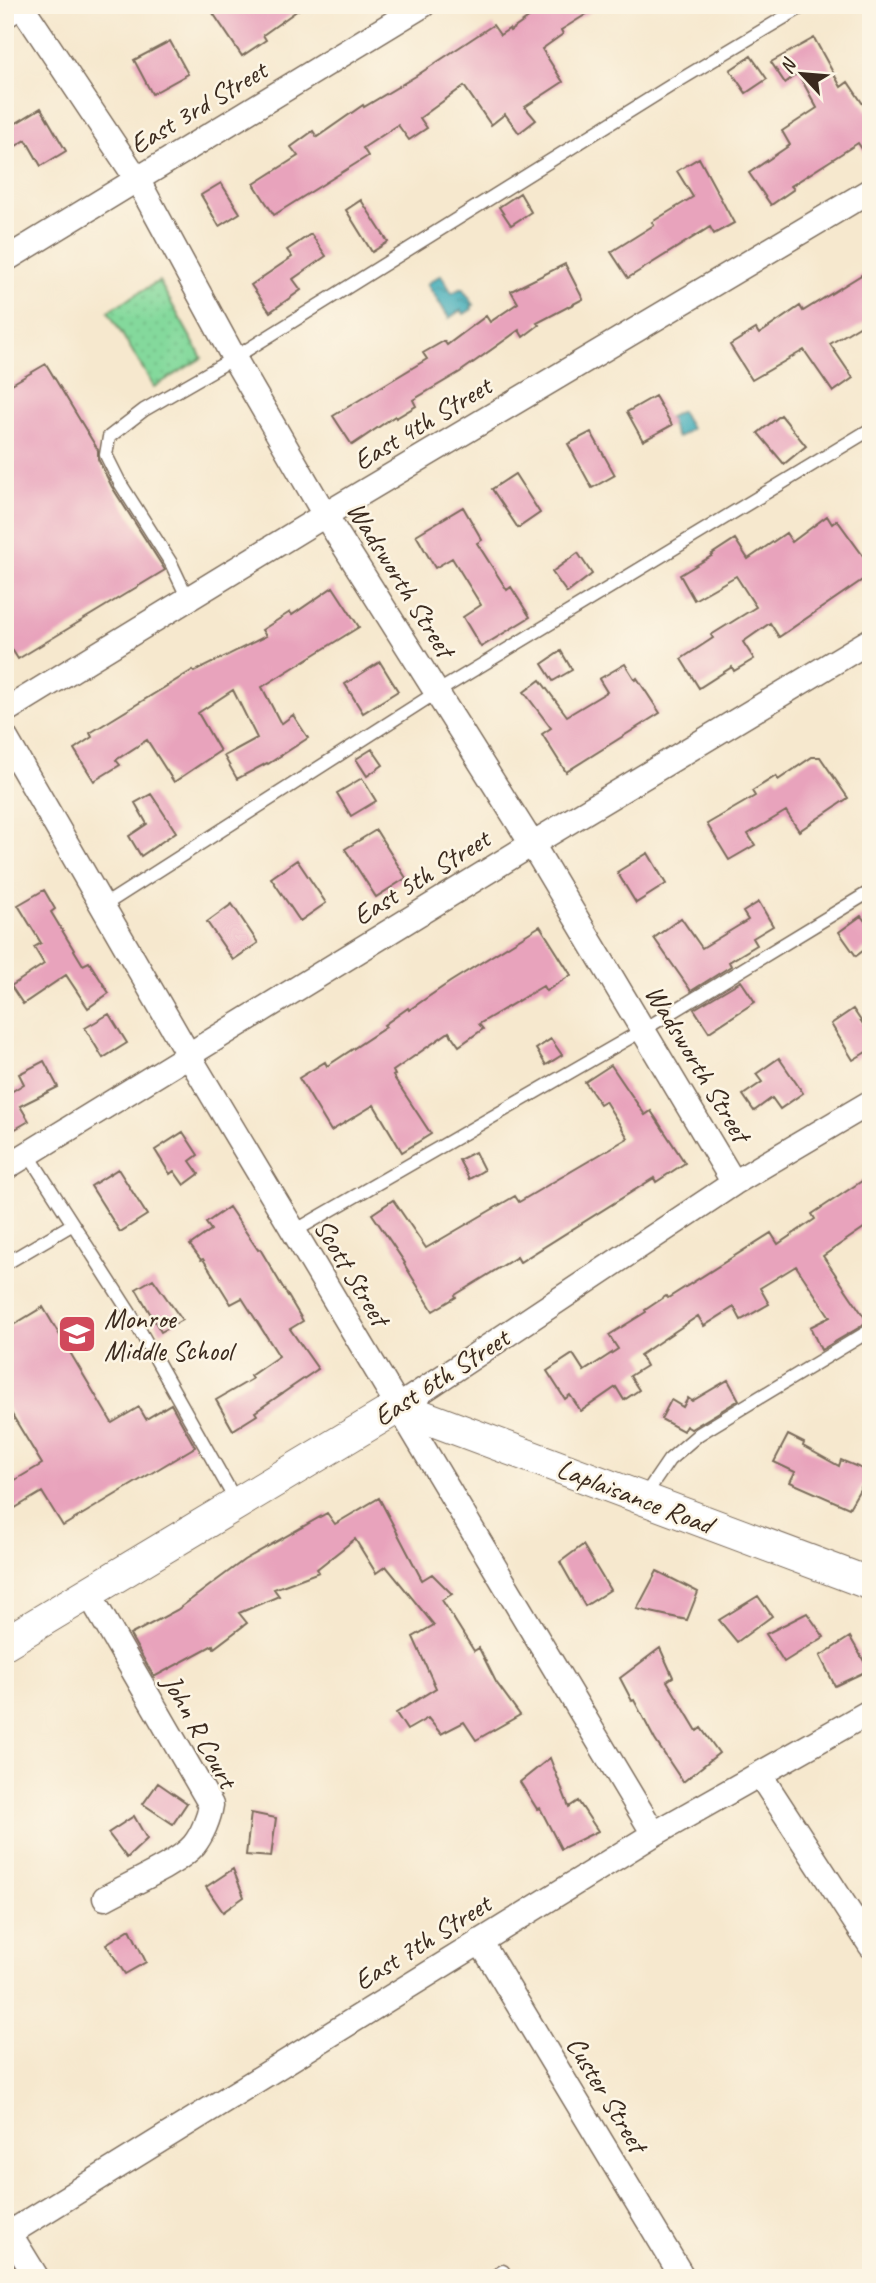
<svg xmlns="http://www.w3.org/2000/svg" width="876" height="2283" viewBox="0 0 876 2283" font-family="Caveat,sans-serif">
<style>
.park{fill:url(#park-dots);stroke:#60825d;stroke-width:2}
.water{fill:url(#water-ripples);stroke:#3a6a6b;stroke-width:2}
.building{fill:#e8a3bc}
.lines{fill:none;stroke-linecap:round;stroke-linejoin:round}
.service-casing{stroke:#7c6c5c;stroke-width:15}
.minor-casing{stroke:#7c6c5c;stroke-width:27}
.tertiary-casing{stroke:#7c6c5c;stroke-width:34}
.service{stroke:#fff;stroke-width:12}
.minor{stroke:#fff;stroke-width:24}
.tertiary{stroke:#fff;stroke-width:32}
.labels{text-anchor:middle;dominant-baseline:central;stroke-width:5;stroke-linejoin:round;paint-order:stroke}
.street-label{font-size:28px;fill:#3b2a1e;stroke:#fcf5e5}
.poi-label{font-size:28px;fill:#3b2a1e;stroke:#fcf5e5;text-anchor:start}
</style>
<defs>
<pattern id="park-dots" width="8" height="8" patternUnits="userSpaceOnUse" patternTransform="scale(1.75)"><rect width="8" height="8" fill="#84d99c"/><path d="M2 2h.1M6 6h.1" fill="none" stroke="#73ba86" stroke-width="1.8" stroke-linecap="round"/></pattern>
<pattern id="water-ripples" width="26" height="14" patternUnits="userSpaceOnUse" patternTransform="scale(1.75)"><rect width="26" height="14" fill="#3aaab8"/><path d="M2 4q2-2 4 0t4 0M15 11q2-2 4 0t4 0" fill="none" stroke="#328b95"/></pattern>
</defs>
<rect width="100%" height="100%" fill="#fcf5e5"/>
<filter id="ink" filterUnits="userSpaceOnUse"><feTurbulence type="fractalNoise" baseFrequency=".0143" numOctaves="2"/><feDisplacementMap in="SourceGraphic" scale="14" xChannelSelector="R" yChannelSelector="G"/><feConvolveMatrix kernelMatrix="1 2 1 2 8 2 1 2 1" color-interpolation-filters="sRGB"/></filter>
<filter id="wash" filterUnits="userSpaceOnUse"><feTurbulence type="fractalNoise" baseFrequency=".00686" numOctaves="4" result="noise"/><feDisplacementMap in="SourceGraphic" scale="28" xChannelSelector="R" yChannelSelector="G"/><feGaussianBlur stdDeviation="1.57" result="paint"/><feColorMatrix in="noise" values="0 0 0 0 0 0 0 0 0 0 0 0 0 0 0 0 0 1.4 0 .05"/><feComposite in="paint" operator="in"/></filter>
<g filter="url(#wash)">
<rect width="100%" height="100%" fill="#f6e8ce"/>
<!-- park -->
<path class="park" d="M 159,281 L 202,358 L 154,387 L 108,311 Z"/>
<!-- water -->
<path class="water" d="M 441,275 L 452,293 L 462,288 L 474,305 L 471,306 L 472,309 L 464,314 L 461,310 L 449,318 L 427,284 Z
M 681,411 L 691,429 L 677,438 L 668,418 Z"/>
<g id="blocks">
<!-- building -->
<path class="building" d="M 225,5 L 305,5 L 263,35 L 266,40 L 242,56 L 213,13 Z
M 547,5 L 601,5 L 561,30 L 563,34 L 542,49 L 563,82 L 525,107 L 536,120 L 519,133 L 505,114 L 491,125 L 464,86 L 420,118 L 427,128 L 409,140 L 398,125 L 363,148 L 368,156 L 274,215 L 254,184 L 298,156 L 291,147 L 313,131 L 317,137 L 363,105 L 364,107 L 416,76 L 493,25 L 500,35 L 509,29 L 510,31 Z
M 814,38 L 841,87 L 848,82 L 871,116 L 871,162 L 858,143 L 791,186 L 794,189 L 771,205 L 749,173 L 790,145 L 782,131 L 817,108 L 798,73 L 785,83 L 771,62 Z
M 170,41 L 188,74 L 152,94 L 134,60 Z
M 751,56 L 767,79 L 746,93 L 730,70 Z
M 41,108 L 66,151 L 41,166 L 26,140 L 11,149 L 5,139 L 5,130 Z
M 699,158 L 734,223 L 714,234 L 710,227 L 628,278 L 611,252 L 654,225 L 652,222 L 693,197 L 677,171 Z
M 221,183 L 240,213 L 219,226 L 201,195 Z
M 520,193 L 531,212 L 511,225 L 499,207 Z
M 361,200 L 388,242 L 372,252 L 346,210 Z
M 311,234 L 326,256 L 293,279 L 301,290 L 270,312 L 251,285 L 292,257 L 287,250 Z
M 565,264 L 583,299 L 537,323 L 539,325 L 523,337 L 519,330 L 460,372 L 413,400 L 416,406 L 396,418 L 395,416 L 352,445 L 333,416 L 427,359 L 423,353 L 444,341 L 447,345 L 486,316 L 490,322 L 518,303 L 511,291 Z
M 871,269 L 871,319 L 830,344 L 853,378 L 833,392 L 804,350 L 752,380 L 730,345 L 756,329 L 759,334 L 800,306 L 803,311 Z
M 46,364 L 98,450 L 98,459 L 112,487 L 165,570 L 18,659 L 5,638 L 5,388 Z
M 655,396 L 672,425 L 643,441 L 627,412 Z
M 781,415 L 806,446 L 784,464 L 758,433 Z
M 591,432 L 615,475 L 592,488 L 568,444 Z
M 515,474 L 540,513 L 518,528 L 492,489 Z
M 463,507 L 482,540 L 477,543 L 507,590 L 511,587 L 530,617 L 481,647 L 463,617 L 481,605 L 452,558 L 435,568 L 416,535 Z
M 827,516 L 832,524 L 837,520 L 864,557 L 871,552 L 871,574 L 779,637 L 770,623 L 743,642 L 754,659 L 734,671 L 732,667 L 699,688 L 681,659 L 713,638 L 711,635 L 756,607 L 736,576 L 694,600 L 680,575 L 713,555 L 712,554 L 735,539 L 748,559 L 786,533 L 792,542 Z
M 578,553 L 592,574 L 567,593 L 552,572 Z
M 333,587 L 359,627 L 262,687 L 281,724 L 293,715 L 308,738 L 268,764 L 267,763 L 237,779 L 224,756 L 257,738 L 233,690 L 198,713 L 220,751 L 174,782 L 147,740 L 116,760 L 120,765 L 94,781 L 74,749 L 92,737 L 90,733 L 193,670 L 194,672 L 266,636 L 262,630 L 290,612 L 292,615 Z
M 561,651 L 572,670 L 553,681 L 542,664 Z
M 380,662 L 398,691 L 363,713 L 345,684 Z
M 625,664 L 635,680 L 637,678 L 660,713 L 566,772 L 542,734 L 551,728 L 524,692 L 540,680 L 567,716 L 607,692 L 599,679 Z
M 372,749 L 383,765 L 367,776 L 356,759 Z
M 812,757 L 820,757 L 848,798 L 799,831 L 786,811 L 748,834 L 755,845 L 729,860 L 707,824 L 755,796 L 752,791 L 776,776 L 778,780 Z
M 362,778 L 376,801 L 351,816 L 337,793 Z
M 151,794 L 176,832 L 141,856 L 129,836 L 147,824 L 135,803 Z
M 376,830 L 406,878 L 376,897 L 345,849 Z
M 648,853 L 666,884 L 636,903 L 617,872 Z
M 297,860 L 326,903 L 300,921 L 271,878 Z
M 44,890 L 55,909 L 51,912 L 83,965 L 89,962 L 109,993 L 88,1008 L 66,975 L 23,1004 L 11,986 L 44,964 L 34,947 L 41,943 L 18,905 Z
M 759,902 L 773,926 L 753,938 L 757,945 L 729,962 L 731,966 L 691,991 L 654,938 L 681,918 L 702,948 L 748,920 L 743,912 Z
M 232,904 L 258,943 L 233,960 L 207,922 Z
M 861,916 L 871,929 L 871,945 L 856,956 L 839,932 Z
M 540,926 L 571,975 L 546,991 L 543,986 L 479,1024 L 483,1029 L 459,1046 L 449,1032 L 393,1071 L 395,1075 L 393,1076 L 431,1134 L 402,1152 L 374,1105 L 331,1131 L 299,1078 L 325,1062 L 327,1066 L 386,1027 L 384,1025 L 408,1008 L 409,1010 L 450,982 Z
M 741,981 L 755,1002 L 709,1032 L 694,1009 Z
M 853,1009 L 871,1036 L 871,1049 L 853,1060 L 831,1024 Z
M 109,1014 L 127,1043 L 103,1058 L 85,1028 Z
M 551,1039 L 562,1055 L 546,1065 L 536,1049 Z
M 779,1058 L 803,1093 L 780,1109 L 772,1098 L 754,1111 L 743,1095 L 762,1082 L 756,1074 Z
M 44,1061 L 58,1087 L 20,1106 L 29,1121 L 5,1135 L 5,1083 L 11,1092 L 24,1084 L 19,1074 Z
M 611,1065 L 645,1115 L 651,1111 L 685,1163 L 656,1182 L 654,1178 L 520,1262 L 517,1257 L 455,1295 L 456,1297 L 433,1311 L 404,1264 L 405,1263 L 372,1214 L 393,1200 L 426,1248 L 515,1196 L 519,1202 L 628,1138 L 605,1101 L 600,1104 L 585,1082 Z
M 183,1132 L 198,1155 L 190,1161 L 199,1174 L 184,1185 L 174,1171 L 170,1174 L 155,1150 Z
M 475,1152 L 484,1170 L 469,1179 L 459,1160 Z
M 118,1169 L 147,1215 L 120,1232 L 91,1186 Z
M 871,1175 L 871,1223 L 823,1256 L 867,1321 L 860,1327 L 821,1350 L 810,1327 L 830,1317 L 796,1266 L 760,1288 L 769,1304 L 741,1320 L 734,1307 L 704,1326 L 698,1316 L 640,1355 L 646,1366 L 630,1376 L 639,1390 L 624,1400 L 616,1387 L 581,1411 L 570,1395 L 565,1399 L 547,1371 L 573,1354 L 584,1371 L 618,1349 L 609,1335 L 646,1312 L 645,1310 L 666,1296 L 668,1298 L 771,1233 L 778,1244 L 815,1219 L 812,1214 Z
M 229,1207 L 258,1250 L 260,1249 L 303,1321 L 290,1329 L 318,1369 L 255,1412 L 257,1415 L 233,1430 L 216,1400 L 252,1379 L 250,1376 L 279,1356 L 242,1298 L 231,1304 L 203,1259 L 201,1260 L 190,1245 L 211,1230 L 206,1223 Z
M 153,1279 L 182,1320 L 161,1332 L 136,1289 Z
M 43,1307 L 112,1423 L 139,1407 L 146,1419 L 171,1404 L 195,1447 L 63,1526 L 42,1492 L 5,1514 L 5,1486 L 42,1464 L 5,1403 L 5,1330 Z
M 728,1380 L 739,1400 L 691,1429 L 686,1426 L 683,1431 L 661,1419 L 671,1400 L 683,1407 L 688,1398 L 692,1401 Z
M 788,1435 L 804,1443 L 803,1446 L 839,1466 L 841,1460 L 870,1472 L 849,1508 L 790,1482 L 795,1472 L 774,1462 Z
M 379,1498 L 422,1580 L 432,1574 L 452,1594 L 442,1600 L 474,1651 L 479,1648 L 496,1682 L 520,1715 L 476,1740 L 464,1722 L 441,1734 L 428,1718 L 407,1730 L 396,1713 L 436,1688 L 413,1637 L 434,1625 L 386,1566 L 376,1573 L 355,1539 L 317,1569 L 319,1572 L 274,1589 L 279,1596 L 239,1613 L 247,1623 L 214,1648 L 213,1645 L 154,1677 L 130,1635 L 177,1610 L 244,1560 L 327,1513 L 335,1524 Z
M 583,1545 L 610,1590 L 585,1606 L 560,1562 Z
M 657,1571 L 698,1592 L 687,1620 L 637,1609 Z
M 758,1596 L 772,1616 L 737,1642 L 719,1620 Z
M 807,1613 L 824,1637 L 784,1662 L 766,1634 Z
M 850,1637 L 869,1670 L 835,1686 L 820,1656 Z
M 660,1648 L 673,1677 L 667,1681 L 697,1731 L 701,1728 L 719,1753 L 683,1782 L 655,1740 L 634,1700 L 632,1701 L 620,1678 Z
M 550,1758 L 569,1807 L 578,1801 L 598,1831 L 561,1849 L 540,1808 L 537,1809 L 520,1782 Z
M 158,1783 L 187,1803 L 173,1824 L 143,1804 Z
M 251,1813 L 276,1818 L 271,1857 L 246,1855 Z
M 134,1816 L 147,1839 L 127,1858 L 108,1833 Z
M 233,1869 L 244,1897 L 223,1912 L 206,1887 Z
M 130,1929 L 146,1962 L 125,1974 L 106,1944 Z"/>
</g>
</g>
<g filter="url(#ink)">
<use href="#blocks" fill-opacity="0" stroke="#7c6c5c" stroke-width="2"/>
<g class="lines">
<!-- service casing -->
<g class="service-casing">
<path id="service" d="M 5,23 L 27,9
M 188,599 L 171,563 L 120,483 L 106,455 L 109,437 L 144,410 L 234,358 L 675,83 L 805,5
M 103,906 L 437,692 L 871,429
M 28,1154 L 130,1313 L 237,1503
M 293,1232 L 643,1030 L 871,891
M 5,1264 L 73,1224
M 643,1498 L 669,1460 L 699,1434 L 871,1330
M 492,2278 L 503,2271"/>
</g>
<!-- minor casing -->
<g class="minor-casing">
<path id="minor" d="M 21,5 L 137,179 L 234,358 L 325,515 L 532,844 L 734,1183
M 5,260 L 423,5
M 5,711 L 325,515 L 871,190
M 5,737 L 189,1056 L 654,1834
M 5,1168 L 532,844 L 871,640
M 398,1407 L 734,1183 L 871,1102
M 88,1592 L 211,1805 C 209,1818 202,1835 194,1845 C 178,1864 128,1885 105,1898
M 760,1775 L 871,1946
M 480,1941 L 683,2278
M 5,2226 L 37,2278
M 10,2233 L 654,1834 L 871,1711"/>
</g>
<!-- tertiary casing -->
<g class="tertiary-casing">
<path id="tertiary" d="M 5,1643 L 398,1407 L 871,1584"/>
</g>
<!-- service -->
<use href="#service" class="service"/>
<!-- minor -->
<use href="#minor" class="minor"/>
<!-- tertiary -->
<use href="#tertiary" class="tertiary"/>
</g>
</g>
<!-- icons -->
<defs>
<g id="school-square" transform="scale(2.0125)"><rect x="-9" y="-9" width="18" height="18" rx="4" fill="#d1495b" stroke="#fcf5e5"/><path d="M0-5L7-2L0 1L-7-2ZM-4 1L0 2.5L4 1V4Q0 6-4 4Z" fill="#fff"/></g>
</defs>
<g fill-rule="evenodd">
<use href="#school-square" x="77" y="1334"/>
</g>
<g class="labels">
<!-- street labels -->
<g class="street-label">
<text transform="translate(198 107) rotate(-31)">East 3rd Street</text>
<text transform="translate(422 423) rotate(-31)">East 4th Street</text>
<text transform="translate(401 579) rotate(58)">Wadsworth Street</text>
<text transform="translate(421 877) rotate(-32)">East 5th Street</text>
<text transform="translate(698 1063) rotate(59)">Wadsworth Street</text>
<text transform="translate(352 1272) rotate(59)">Scott Street</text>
<text transform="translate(441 1377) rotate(-33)">East 6th Street</text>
<text transform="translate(635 1496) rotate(21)">Laplaisance Road</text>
<text transform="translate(200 1731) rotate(61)">John R Court</text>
<text transform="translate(422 1942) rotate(-32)">East 7th Street</text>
<text transform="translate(607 2094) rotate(59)">Custer Street</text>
</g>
<!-- poi labels -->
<g class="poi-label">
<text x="104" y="1318">Monroe<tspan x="104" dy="32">Middle School</tspan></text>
</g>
</g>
<!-- margin -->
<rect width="876" height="2283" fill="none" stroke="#fcf5e5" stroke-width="28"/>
<!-- north arrow -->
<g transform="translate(802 74) rotate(296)" stroke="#fcf5e5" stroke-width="5" paint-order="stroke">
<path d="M0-5L12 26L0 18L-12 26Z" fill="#3b2a1e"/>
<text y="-10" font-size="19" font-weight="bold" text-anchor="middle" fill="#3b2a1e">N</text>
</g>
</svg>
